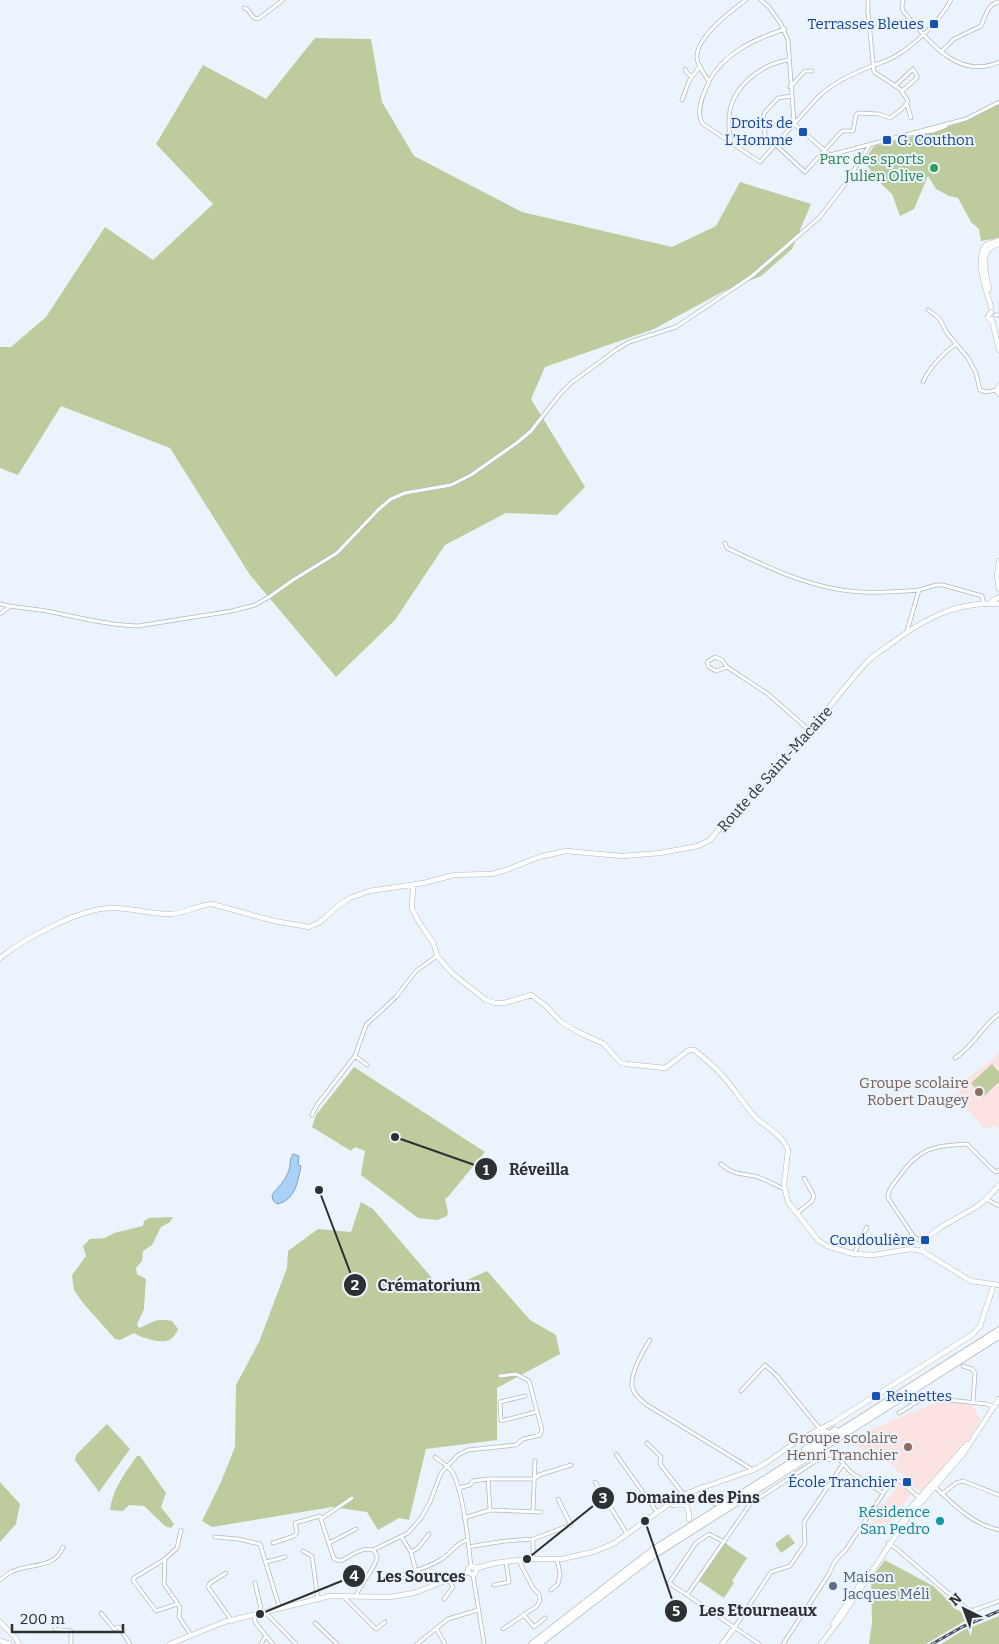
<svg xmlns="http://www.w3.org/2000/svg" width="999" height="1644" viewBox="0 0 999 1644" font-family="Bitter,serif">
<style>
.education{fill:#fde2e2}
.green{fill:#bdcb9d}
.water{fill:#aad1f7;stroke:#84a1bc}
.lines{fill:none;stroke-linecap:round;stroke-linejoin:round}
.street-casing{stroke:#b0b9c0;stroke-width:4.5}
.secondary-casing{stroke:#b0b9c0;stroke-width:5.5}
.highway-casing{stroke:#b0b9c0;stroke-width:7}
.street{stroke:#fff;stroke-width:3}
.secondary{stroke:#fff;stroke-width:4.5}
.highway{stroke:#fff;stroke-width:5.5}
.rail-casing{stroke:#4e5357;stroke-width:3}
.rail{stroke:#ebf4fc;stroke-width:1;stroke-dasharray:4;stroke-linecap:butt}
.transit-dot{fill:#1a4fb4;stroke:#ebf4fc;stroke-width:2}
.leisure-dot{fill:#2e9e5b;stroke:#ebf4fc;stroke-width:2}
.education-dot{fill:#8d6e63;stroke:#ebf4fc;stroke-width:2}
.culture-dot{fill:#0f9aa8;stroke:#ebf4fc;stroke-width:2}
.service-dot{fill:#5c6f8a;stroke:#ebf4fc;stroke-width:2}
.labels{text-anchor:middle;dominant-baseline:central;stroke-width:4;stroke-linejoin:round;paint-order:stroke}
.transit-label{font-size:15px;fill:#164399;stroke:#ebf4fc;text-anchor:end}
.leisure-label{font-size:15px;fill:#27864d;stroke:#ebf4fc;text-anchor:end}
.street-label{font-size:15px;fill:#2d3134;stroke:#ebf4fc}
.education-label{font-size:15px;fill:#785e54;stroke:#ebf4fc;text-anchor:end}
.culture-label{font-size:15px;fill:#0d838f;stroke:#ebf4fc;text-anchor:end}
.service-label{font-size:15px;fill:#4e5e75;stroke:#ebf4fc;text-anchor:start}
.leader{fill:none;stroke:#2d3134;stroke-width:2}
.callout-dot{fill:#2d3134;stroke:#ebf4fc;stroke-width:2}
.mark-label{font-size:15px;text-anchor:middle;font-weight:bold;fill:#fff}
.callout-label{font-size:16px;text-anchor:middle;font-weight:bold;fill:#2d3134;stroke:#ebf4fc;stroke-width:4;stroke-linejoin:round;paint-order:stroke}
</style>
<rect width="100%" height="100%" fill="#ebf4fc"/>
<!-- education -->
<path class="education" d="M 999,1051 L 999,1129 L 995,1125 L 985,1130 L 955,1094 L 961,1089 L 960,1084 L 993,1059 Z
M 940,1401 L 972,1404 L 980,1419 L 979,1423 L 963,1447 L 960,1445 L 958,1446 L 959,1448 L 921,1492 L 884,1458 L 868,1455 L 856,1445 L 867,1431 Z
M 899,1484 L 911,1494 L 890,1525 L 883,1522 L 880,1526 L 877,1525 L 869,1519 L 877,1507 L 886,1503 Z"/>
<!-- green -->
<path class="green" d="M 315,38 L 371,39 L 382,102 L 414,156 L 522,212 L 672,247 L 716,226 L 740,182 L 811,204 L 792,249 L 761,276 L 722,292 L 654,329 L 545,367 L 531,399 L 585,487 L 557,515 L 506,513 L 445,545 L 395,620 L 336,677 L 250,575 L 170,448 L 61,406 L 18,475 L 0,468 L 0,347 L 11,347 L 46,317 L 105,227 L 153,260 L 213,204 L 156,144 L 203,65 L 266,99 Z
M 999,104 L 999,238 L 981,241 L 979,229 L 971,222 L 958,198 L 949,196 L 936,189 L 928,176 L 914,209 L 900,216 L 892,194 L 878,181 L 864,161 L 874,146 L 938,130 L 968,120 Z
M 992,1064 L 999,1072 L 999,1082 L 983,1097 L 971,1083 Z
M 354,1067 L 485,1152 L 447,1198 L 445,1198 L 448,1212 L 447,1216 L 437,1220 L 418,1218 L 361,1175 L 365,1151 L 355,1147 L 351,1151 L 312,1127 L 316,1115 Z
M 361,1202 L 373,1209 L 443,1291 L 487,1271 L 530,1320 L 556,1335 L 560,1354 L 497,1388 L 497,1440 L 426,1449 L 409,1520 L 399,1518 L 378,1530 L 367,1512 L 332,1507 L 212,1527 L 202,1521 L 221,1482 L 235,1447 L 236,1385 L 259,1342 L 287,1268 L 288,1251 L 318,1229 L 351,1232 Z
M 173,1217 L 170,1222 L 161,1227 L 152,1245 L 143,1251 L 142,1261 L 136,1268 L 137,1274 L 146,1279 L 144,1309 L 137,1324 L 139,1328 C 154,1322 154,1318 172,1321 L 178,1329 C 176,1334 172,1340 166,1341 C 160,1343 139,1337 134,1333 L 120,1340 L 115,1339 L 83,1303 L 74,1290 L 72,1275 L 86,1256 L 83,1246 L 90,1239 L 105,1238 L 114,1233 L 143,1226 L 144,1221 L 149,1218 Z
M 107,1424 L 130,1449 L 99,1492 L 75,1460 L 76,1455 Z
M 137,1456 L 140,1456 L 166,1493 L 161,1507 L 174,1524 L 171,1528 L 165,1526 L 144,1506 L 129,1505 L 123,1511 L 110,1510 C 112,1490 125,1473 137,1456 Z
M 0,1482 L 20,1504 L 16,1524 L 0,1542 Z
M 788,1534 L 795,1543 L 781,1553 L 775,1544 Z
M 725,1543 L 747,1558 L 732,1581 L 734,1583 L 724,1598 L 699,1581 Z
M 885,1560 L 933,1586 L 968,1619 L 926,1644 L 869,1644 L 872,1623 L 871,1578 Z
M 999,1616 L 999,1644 L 941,1644 L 962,1631 Z"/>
<!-- water -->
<path class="water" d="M 293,1154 L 299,1156 L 298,1165 L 301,1166 C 298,1181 295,1201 277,1204 L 273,1200 L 272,1195 C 278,1187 286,1180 289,1170 C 291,1164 289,1160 293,1154 Z"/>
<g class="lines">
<!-- street casing -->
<g class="street-casing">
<path id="street" d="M 746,0 C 732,10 695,38 697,58 C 698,67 705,74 709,82 C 703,94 695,112 703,124 L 760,162 L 818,97 C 834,82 852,74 872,66 C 879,63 887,61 894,57 C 915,45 939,22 951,0
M 761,0 L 769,7 L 781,24 L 788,40 L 794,123
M 903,0 L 902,7 L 903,11 C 928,39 956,81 999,62
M 244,8 L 247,9 L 254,18 L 258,19 L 283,0
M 941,52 L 954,39 L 981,26 C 986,16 987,4 999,2
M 685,69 L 687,73 L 691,76
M 709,81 C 725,52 755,39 785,29
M 895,86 L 913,69 L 917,76 L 917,78 L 902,91
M 790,87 L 805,71 L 812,71
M 791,96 L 778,98 L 765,112 L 763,117 L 765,135 L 805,172 L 842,131 L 853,131 L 856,115 L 858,113 L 879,114 L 890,118 L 902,109 L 908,101 L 900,89 L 874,72 L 868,13 L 868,0
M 682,100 L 689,81 L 700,66
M 907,104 L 911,118
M 794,124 L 830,155 L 966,119 L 999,102
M 911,134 L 933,131 L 946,126
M 731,143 C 730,135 728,127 729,119 C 730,88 760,64 789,60
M 928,310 L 939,318 L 947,333 L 968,358 L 976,373 L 980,390 L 986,392 L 997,390
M 995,315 L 999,315
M 923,382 C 929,368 943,353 956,344
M 725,543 L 727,548 C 763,565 802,584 842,590 C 868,594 894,592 919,590
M 0,604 C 15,608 31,608 46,611 C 77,617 106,625 138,626 L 232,611 L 255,605 L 269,597 L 293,580 L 337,553 L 379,509 L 391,499 L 405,493 L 451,485 L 471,475 L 518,442 L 531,431 L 560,394 L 571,383 L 616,350 L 629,342 L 676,327 L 752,276 L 820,217 L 845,184 L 870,145
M 0,614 L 9,607
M 907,631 L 919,590 L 936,585 L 943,585 L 982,596 L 984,604
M 727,667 L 716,671 L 709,667 L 707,662 L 715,657 L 722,660 L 727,667 L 768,694 L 810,731
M 355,1056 L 367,1065
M 955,1058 C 973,1047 982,1026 999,1014
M 312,1115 L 317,1105 L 355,1056 L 366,1025 L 396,997 L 416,971 L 437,956
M 721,1164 C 734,1175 739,1173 754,1176 C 764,1178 775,1185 784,1189
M 986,1199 L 999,1206
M 797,1213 L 812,1201 L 814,1196 L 804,1178
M 923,1242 L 914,1237 L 888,1198 C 887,1190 894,1184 898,1178 C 919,1148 932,1146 967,1144 L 994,1171 L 997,1172 L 999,1170
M 854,1254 L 867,1227
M 650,1340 C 643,1351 631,1372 632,1386 C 633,1394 641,1400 647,1405 L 753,1470
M 963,1366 L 972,1369 L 975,1373 L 973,1402
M 741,1391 L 765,1365 L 777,1376 L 820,1429
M 525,1396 L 500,1402 L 501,1421 L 536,1412
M 899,1413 L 920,1400 L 930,1398 L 987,1404 L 994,1407
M 647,1443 L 661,1457 L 660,1464 L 684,1495
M 616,1454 L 657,1512
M 435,1457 C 441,1462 449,1466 453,1473 C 464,1494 468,1542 471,1566
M 488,1479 L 490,1510
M 595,1482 L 627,1534
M 935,1487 C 954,1505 972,1524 999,1530
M 458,1488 L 470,1485 L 473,1481 L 488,1479 L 534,1479 L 539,1475 L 571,1465
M 942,1494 L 956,1483 L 963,1481 L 999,1495
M 533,1511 L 535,1461
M 464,1518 L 490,1510 L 541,1512
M 321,1519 L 352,1498
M 401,1536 L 411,1552 L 416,1571
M 215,1537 L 238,1539 L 260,1544 L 280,1609
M 273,1543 L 294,1536 L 297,1533 L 295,1523 L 320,1516 L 334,1559 L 341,1561 C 352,1555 361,1547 373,1550 C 375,1552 377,1555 377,1557 C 378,1564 359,1586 356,1596
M 329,1543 L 356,1529
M 888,1543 L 898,1550 L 968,1610 L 974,1610 L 999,1601
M 468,1547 L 505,1541 L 533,1539
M 373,1550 L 408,1533 L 421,1518 L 430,1502 L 441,1473 L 458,1455 L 468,1450 L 516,1445 L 523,1439 L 540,1435 L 542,1430 L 529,1381 L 516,1374 L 500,1376
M 303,1551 L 312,1556 L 318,1600
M 411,1552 L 418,1548 L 429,1534
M 165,1559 L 164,1584 L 180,1607 L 179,1617 L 191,1635
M 533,1559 L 533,1539 L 571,1525 L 558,1499
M 266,1562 L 285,1557
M 226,1573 L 210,1583 L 208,1587 L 232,1621
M 473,1575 L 484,1643
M 398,1576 C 413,1572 429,1567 442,1559 C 451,1553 456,1543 467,1540
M 0,1580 C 4,1577 8,1573 13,1571 C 31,1563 55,1569 63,1547
M 255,1583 L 262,1613
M 494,1585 L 509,1582 L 506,1562
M 551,1590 L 558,1584 L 560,1574 L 557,1559
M 687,1595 L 669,1583 L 696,1543 L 709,1534 L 724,1542
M 344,1597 L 376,1629 L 385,1622
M 444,1599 L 453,1587 L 449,1580
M 177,1604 L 156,1611 L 133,1580 L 134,1578 L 165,1559 L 177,1548 L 181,1530
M 101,1613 L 114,1629 L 119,1627 L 130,1644
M 266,1613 L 296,1644
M 524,1615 L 534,1627 L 545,1618
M 254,1616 L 255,1622 L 266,1636 L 261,1644
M 315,1623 L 337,1644
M 735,1627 L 771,1572 L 790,1566 L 805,1544 L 804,1522 L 843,1464
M 436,1628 L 445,1644
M 55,1629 L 71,1631 L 71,1644
M 503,1629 L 537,1606 L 540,1600 L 539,1594 L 533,1588 L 520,1563 L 520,1560
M 266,1636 L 273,1644
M 417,1644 L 448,1619 L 478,1610
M 759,1644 L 687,1595 L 750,1504 L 814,1462 L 819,1460 L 838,1459 C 843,1462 847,1469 852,1473 C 862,1480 873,1487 883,1493 L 891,1483 L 897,1480 L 901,1482 L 921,1499
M 783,1644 L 829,1574 C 833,1564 836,1558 845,1551 L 883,1494"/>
</g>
<!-- secondary casing -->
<g class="secondary-casing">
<path id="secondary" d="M 989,289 C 986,273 977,249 999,244
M 991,307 C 986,289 974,260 986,245 L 999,240
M 991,312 L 988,316 L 989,319 L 992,320 L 999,350
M 999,386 L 997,390 L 999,394
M 999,561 L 997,576 L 999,589
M 991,602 L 999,597
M 413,885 L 412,909 L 419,922 L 434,944 L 437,956 L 453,974 L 486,1000 L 495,1003 L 504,1003 L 531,995 L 545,1005 L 561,1022 L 576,1031 L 604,1044 L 620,1062 L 626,1064 L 665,1068 L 689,1050 L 694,1050 C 703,1057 712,1064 720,1073 C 733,1086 743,1104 756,1118 C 767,1128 782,1134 788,1150 L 784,1185 L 788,1202 L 818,1240 L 827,1246 L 854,1254 L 874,1255 L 910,1249 L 922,1251 L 971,1281 L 999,1285
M 0,958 C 25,938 79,909 110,908 C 131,907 151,915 171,914 C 185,913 198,905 212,904 L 274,921 L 309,927 L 320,922 L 339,905 L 350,898 L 369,891 L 424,883 L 454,875 L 492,874 L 506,870 L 539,857 L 566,851 L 622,856 L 660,853 L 698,846 L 710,840 L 715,834 C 746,800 778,767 808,733 C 828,710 846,684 867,662 C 877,652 889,646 900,637 C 930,616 961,601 999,604
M 922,1251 C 921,1231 965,1216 979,1205 C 987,1199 993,1192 999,1185
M 702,1487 C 703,1496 705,1499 713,1502
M 671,1503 L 673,1505 C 686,1503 689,1504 689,1519
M 896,1531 L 912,1506 L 967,1444
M 477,1568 L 495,1563 L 527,1559 L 562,1559 L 593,1552 L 613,1544 L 679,1497 L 690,1492 L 753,1470 L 766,1463 L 797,1441 L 834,1422 L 973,1334 L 980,1326 L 994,1284
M 468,1572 L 471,1574 L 475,1574 L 477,1568
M 468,1572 L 468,1569 L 471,1566 L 477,1568
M 0,1622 L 15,1637 L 19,1644
M 833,1624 L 861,1583
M 0,1641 L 10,1644
M 170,1644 L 224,1622 L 330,1596 L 390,1597 L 414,1593 L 468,1572
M 722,1644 L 735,1627
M 821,1644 L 841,1618 L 906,1520 L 963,1454 L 999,1399"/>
</g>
<!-- highway casing -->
<g class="highway-casing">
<path id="highway" d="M 805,1449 L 817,1440 L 820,1429 L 829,1434 L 835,1430
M 713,1502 L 720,1503 L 725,1500
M 532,1644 L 654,1549 L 999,1330
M 539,1644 L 656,1554 L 999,1336"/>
</g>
<!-- street -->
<use href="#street" class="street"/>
<!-- secondary -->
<use href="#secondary" class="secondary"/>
<!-- highway -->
<use href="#highway" class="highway"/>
<!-- rail casing -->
<g class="rail-casing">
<path id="rail" d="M 932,1644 L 962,1627 L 999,1611"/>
</g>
<!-- rail -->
<use href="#rail" class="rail"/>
</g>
<!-- markers -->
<g class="transit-dot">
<rect x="929" y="19" width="10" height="10" rx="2.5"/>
<rect x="798" y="127" width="10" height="10" rx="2.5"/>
<rect x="882" y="135" width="10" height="10" rx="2.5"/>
<rect x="920" y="1235" width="10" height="10" rx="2.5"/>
<rect x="871" y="1391" width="10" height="10" rx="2.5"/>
<rect x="902" y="1477" width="10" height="10" rx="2.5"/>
</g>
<circle class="leisure-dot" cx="934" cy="168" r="5"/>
<g class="education-dot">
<circle cx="979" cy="1092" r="5"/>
<circle cx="908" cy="1447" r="5"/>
</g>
<circle class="culture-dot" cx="940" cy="1521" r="5"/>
<circle class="service-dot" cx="833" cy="1586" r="5"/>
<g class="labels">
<!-- transit labels -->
<g class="transit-label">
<text x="924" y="24">Terrasses Bleues</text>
<text x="793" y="123">Droits de<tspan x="793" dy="17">L’Homme</tspan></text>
<text x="897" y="140" text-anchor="start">G. Couthon</text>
<text x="915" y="1240">Coudoulière</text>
<text x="886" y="1396" text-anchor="start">Reinettes</text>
<text x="897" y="1482">École Tranchier</text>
</g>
<!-- leisure labels -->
<g class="leisure-label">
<text x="924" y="159">Parc des sports<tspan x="924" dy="17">Julien Olive</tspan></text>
</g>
<!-- street labels -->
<g class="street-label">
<text transform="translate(775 769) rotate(-48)">Route de Saint-Macaire</text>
</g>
<!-- education labels -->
<g class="education-label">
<text x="969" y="1083">Groupe scolaire<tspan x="969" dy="17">Robert Daugey</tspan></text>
<text x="898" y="1438">Groupe scolaire<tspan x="898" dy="17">Henri Tranchier</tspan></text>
</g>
<!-- culture labels -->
<g class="culture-label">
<text x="930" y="1512">Résidence<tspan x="930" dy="17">San Pedro</tspan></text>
</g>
<!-- service labels -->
<g class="service-label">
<text x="843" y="1577">Maison<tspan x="843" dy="17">Jacques Méli</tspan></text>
</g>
</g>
<!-- callouts -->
<path class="leader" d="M395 1137L486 1169M319 1190L355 1285M527 1559L603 1498M260 1614L354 1576M645 1521L676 1611"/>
<g class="callout-dot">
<circle cx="395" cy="1137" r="5"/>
<circle cx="319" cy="1190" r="5"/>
<circle cx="527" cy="1559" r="5"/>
<circle cx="260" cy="1614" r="5"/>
<circle cx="645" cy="1521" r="5"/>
<circle cx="486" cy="1169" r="12"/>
<circle cx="355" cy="1285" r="12"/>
<circle cx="603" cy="1498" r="12"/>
<circle cx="354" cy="1576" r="12"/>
<circle cx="676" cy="1611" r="12"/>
</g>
<g class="mark-label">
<text x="486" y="1175">1</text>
<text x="355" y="1290">2</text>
<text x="603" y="1503">3</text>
<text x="354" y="1581">4</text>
<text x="676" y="1616">5</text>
</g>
<g class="callout-label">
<text x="539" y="1175">Réveilla</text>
<text x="429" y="1291">Crématorium</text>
<text x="693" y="1503">Domaine des Pins</text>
<text x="421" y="1582">Les Sources</text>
<text x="758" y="1616">Les Etourneaux</text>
</g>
<!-- north arrow -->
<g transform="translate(964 1609) rotate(318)" stroke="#ebf4fc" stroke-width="4" paint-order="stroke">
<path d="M0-4L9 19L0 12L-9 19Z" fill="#2d3134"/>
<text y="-8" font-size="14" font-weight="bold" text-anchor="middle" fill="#2d3134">N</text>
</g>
<!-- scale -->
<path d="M12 1624v8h111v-8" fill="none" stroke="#2d3134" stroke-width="2.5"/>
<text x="20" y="1624" font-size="15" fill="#2d3134" stroke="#ebf4fc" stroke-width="4" paint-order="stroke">200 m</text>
</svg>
